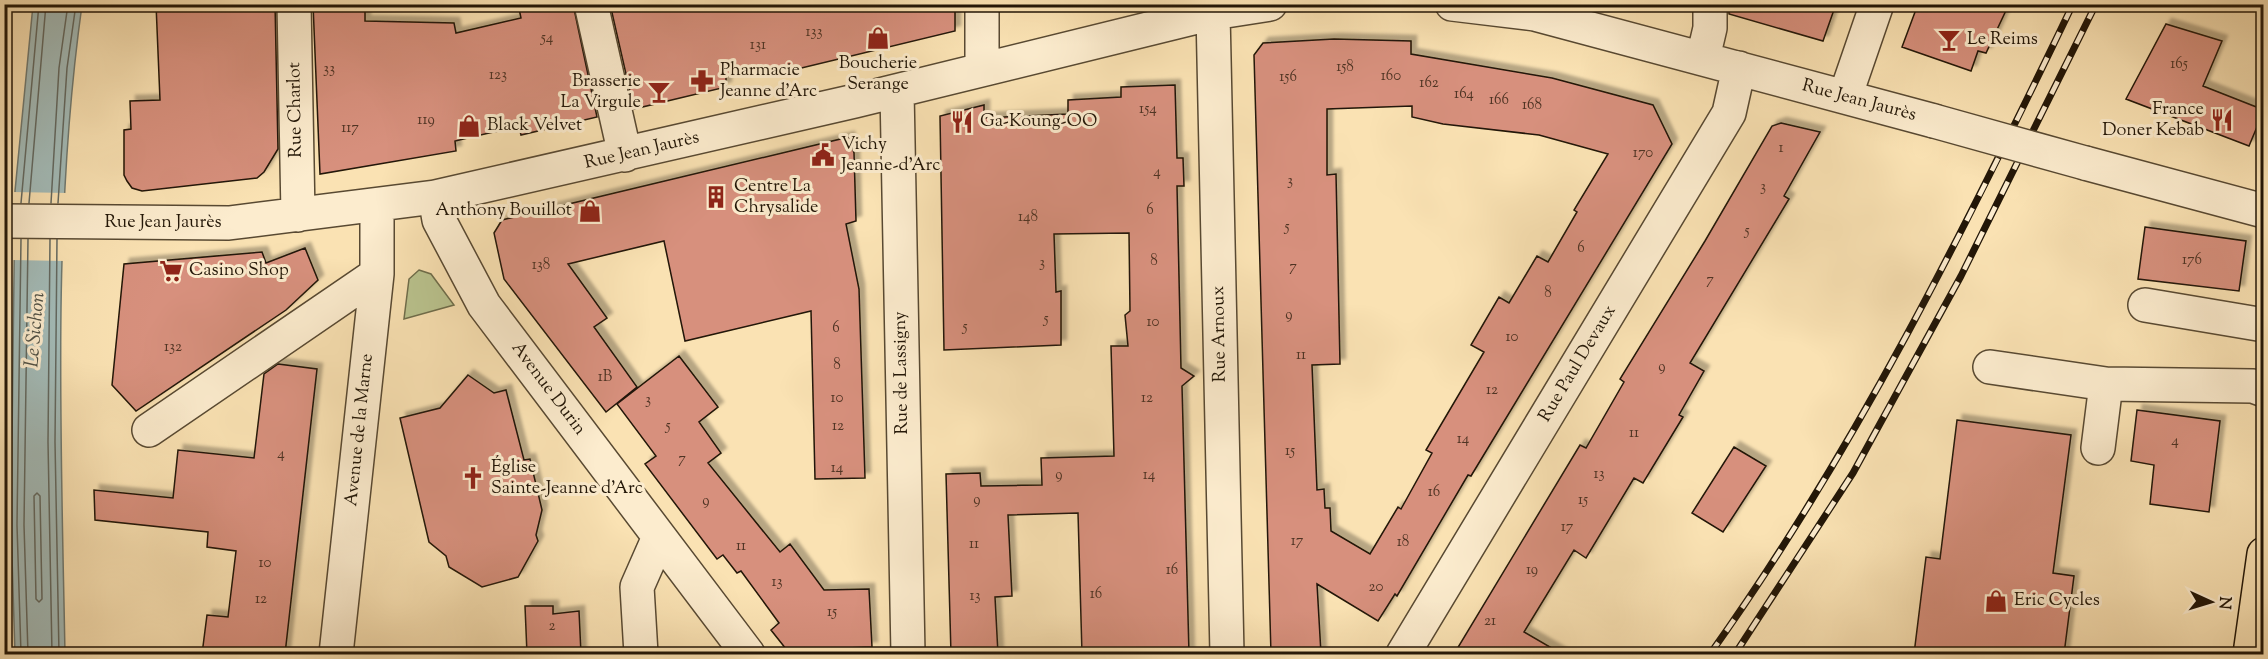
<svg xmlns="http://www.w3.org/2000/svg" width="2268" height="659" viewBox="0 0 2268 659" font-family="'Sorts Mill Goudy',serif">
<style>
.green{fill:#bac48f;stroke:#6e6d4b;stroke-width:1.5}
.water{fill:#a3bbb8;stroke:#6f7971;stroke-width:1.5}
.pier{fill:#fae2b3}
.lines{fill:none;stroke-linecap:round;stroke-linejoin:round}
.shore{stroke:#626860;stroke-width:1.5}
.building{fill:#d7907d;stroke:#221607;stroke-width:1.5;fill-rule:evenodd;filter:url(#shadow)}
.minor-casing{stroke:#584932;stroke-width:36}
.major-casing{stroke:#221607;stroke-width:36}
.minor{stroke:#fcecce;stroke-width:33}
.major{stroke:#fae2b3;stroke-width:33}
.rail-casing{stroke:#221607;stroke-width:7}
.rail{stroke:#fcecce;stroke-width:4.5;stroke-dasharray:14;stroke-linecap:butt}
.minor-bridge-casing{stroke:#584932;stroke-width:36;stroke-linecap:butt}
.minor-bridge{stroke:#fcecce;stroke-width:33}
.labels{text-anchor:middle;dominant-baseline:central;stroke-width:6;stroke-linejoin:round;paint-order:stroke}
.number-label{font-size:15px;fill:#4f3424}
.poi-label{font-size:18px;fill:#221607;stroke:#fcecce;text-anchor:start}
.street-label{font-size:18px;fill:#221607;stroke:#fcecce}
.water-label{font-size:20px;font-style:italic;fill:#4f5045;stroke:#fcecce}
</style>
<defs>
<filter id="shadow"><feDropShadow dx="5.5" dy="-5.5" stdDeviation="1.5" flood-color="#0004"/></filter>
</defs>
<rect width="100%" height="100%" fill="#fae2b3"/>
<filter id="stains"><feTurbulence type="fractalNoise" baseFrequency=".00333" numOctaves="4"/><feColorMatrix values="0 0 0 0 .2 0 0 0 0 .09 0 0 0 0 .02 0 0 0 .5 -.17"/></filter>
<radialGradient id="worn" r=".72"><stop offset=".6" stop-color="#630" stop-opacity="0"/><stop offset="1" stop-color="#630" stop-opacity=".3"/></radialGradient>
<!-- green -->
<path class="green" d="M 419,270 L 431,274 L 454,305 L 404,319 L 409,279 Z"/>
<!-- water -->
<path class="water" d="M 33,5 L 82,5 C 52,219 61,438 65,654 L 15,654 L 11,525 L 15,191 Z"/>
<!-- pier -->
<path class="pier" d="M 12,192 L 68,193 L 65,261 L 11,260 Z"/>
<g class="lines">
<!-- shore -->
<path class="shore" d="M 21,203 L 39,4
M 29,203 L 46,4
M 51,203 L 59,68 L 68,4
M 58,203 L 67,68 L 76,4
M 50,239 L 48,442 L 52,654
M 57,239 L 55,442 L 59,654
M 37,493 L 40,496 L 42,599 L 39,602 L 36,599 L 34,496 Z
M 21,654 L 17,525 L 21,239
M 28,654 L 24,525 L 28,239"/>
</g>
<!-- building -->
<path class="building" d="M 156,4 L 275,4 L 278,149 L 264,172 L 257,178 L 142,191 L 132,188 L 127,181 L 124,175 L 124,130 L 131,129 L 130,101 L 160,100 Z
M 313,4 L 365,4 L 365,21 L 454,23 L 456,33 L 521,18 L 518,4 L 573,4 L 597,117 L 521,135 L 519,127 L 489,133 L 455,141 L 456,151 L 320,174 Z
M 610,4 L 955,4 L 955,31 L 789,71 L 764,71 L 764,76 L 726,76 L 726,87 L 634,109 Z
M 1729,4 L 1836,4 L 1823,41 L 1729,14 Z
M 1918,4 L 2009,4 L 1986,53 L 1978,51 L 1971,71 L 1902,47 Z
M 2166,24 L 2222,41 L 2203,86 L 2264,110 L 2249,146 L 2126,99 Z
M 1334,39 L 1411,41 L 1411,54 L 1552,78 L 1653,105 L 1672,144 L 1471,476 L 1468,475 L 1397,596 L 1395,594 L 1378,621 L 1317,584 L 1321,654 L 1271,654 L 1254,55 L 1263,43 ZM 1412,106 L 1412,117 L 1443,124 L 1539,135 L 1608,154 L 1574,210 L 1577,212 L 1548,262 L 1537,256 L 1509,303 L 1499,297 L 1471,345 L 1484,352 L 1426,450 L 1432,453 L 1401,509 L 1398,507 L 1370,554 L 1331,531 L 1330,508 L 1325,508 L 1324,489 L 1317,490 L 1312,365 L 1340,364 L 1336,174 L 1327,175 L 1327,109 Z
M 1175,85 L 1177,158 L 1183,158 L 1184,186 L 1177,186 L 1181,368 L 1194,376 L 1182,386 L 1189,654 L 1082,654 L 1078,513 L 1008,515 L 1012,596 L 995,597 L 998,654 L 951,654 L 946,474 L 980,473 L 981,486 L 1042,485 L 1041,458 L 1114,456 L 1111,346 L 1128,346 L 1125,315 L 1130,311 L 1129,233 L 1054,234 L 1056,292 L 1061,291 L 1061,345 L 944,350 L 940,116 L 984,105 L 984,118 L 1068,114 L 1068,100 L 1121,97 L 1121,87 Z
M 1781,123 L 1820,132 L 1784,196 L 1789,199 L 1690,363 L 1704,371 L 1679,415 L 1683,417 L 1643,483 L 1634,478 L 1586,558 L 1574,550 L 1524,632 L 1562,654 L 1454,654 L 1580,445 L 1586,448 L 1624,382 L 1620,379 L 1705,241 L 1772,126 Z
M 849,137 L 854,153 L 856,221 L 846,224 L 859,289 L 865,478 L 815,479 L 811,311 L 685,341 L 664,241 L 568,264 L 607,318 L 594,327 L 637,387 L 606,412 L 504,279 L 494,233 L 502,220 Z
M 2145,227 L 2246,241 L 2239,291 L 2138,279 Z
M 305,248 L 318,280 L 286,310 L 136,411 L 112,385 L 124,264 L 262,252 L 266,263 Z
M 679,356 L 718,407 L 699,422 L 721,453 L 708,463 L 780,552 L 790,544 L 824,590 L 869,589 L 872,647 L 847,648 L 852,654 L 790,654 L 771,630 L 779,623 L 741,571 L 737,573 L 723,555 L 717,559 L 645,464 L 656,456 L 617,404 Z
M 278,364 L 317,369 L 285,654 L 202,654 L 207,615 L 228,617 L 236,551 L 207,547 L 208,532 L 95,520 L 94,490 L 173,498 L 178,450 L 254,458 L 264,374 Z
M 468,375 L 494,393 L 506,390 L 524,460 L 530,459 L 542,510 L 536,535 L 538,541 L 518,577 L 482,587 L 449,567 L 446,556 L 429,542 L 400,418 L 440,408 Z
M 2137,410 L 2220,421 L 2209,512 L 2150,504 L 2154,465 L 2131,461 Z
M 1957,420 L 2071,435 L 2053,573 L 2074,576 L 2064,654 L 1914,654 L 1926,557 L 1940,559 Z
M 1734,447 L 1766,466 L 1723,532 L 1692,513 Z
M 525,606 L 553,606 L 553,614 L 579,611 L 581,654 L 527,654 Z"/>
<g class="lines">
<!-- minor casing -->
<g class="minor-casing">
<path id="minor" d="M 294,4 L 298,215
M 591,4 L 625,155
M 1452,4 L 1535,14 L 1934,121
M 1213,13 L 1227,654
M 1703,58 L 1710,28 L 1710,4
M 982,68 L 982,4
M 897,91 L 908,654
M 1845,97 L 1877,4
M 2085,163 L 2264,211
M 435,197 L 439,220 L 484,305 L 748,654
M 4,221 L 229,223 L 435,197 L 855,101 L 1213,13 L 1270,4
M 2145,305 L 2264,325
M 1990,367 L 2106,384 L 2253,386 L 2264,390
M 149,430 L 377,274
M 2098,448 L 2106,384
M 336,654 L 377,274 L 377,205
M 641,654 L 637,587 L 659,537
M 1403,654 L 1729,113 L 1739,68"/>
</g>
<!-- major casing -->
<g class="major-casing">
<path id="major" d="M 2250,654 L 2264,554"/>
</g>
<!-- minor -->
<use href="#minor" class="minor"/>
<!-- major -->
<use href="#major" class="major"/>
<!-- rail casing -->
<g class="rail-casing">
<path id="rail" d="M 1710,654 C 1854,453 1966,227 2073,4
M 1735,654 L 1853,473 L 1961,276 L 2096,4"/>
</g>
<!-- rail -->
<use href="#rail" class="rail"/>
<!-- minor-bridge casing -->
<g class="minor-bridge-casing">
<path id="minor-bridge" d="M 1934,121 L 2085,163"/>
</g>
<!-- minor-bridge -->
<use href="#minor-bridge" class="minor-bridge"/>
</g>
<!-- icons -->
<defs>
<g id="shop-bare" transform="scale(1.8)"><path d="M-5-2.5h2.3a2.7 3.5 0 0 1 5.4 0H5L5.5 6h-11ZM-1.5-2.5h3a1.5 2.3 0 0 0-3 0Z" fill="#8f2418" stroke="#fcecce" stroke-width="2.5" paint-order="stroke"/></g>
<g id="bar-bare" transform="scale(1.8)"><path d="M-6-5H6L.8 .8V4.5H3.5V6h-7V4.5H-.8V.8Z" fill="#8f2418" stroke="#fcecce" stroke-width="2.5" paint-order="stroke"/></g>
<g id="pharmacy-bare" transform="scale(1.8)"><path d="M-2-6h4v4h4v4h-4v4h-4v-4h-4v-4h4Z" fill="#8f2418" stroke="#fcecce" stroke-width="2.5" paint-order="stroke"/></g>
<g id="restaurant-bare" transform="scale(1.8)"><path d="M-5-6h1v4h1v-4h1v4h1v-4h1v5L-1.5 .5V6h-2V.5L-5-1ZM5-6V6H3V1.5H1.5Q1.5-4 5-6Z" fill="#8f2418" stroke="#fcecce" stroke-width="2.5" paint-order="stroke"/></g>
<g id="civic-bare" transform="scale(1.8)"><path d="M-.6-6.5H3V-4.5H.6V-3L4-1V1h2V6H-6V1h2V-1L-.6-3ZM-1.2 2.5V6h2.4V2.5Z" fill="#8f2418" stroke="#fcecce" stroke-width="2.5" paint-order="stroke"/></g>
<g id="building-bare" transform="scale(1.8)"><path d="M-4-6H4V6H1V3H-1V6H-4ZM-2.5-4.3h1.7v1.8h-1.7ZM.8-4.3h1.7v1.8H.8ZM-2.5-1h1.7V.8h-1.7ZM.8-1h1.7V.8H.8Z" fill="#8f2418" stroke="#fcecce" stroke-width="2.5" paint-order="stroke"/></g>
<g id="supermarket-bare" transform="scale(1.8)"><path d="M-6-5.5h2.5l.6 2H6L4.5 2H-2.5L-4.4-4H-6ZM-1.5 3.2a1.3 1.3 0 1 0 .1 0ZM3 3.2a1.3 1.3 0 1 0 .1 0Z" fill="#8f2418" stroke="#fcecce" stroke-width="2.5" paint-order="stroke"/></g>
<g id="church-bare" transform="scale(1.8)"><path d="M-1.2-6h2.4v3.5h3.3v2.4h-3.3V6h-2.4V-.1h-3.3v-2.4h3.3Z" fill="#8f2418" stroke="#fcecce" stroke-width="2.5" paint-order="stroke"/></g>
</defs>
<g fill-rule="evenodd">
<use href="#shop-bare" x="878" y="38"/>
<use href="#bar-bare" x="1949" y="40"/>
<use href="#pharmacy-bare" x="702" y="81"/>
<use href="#bar-bare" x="659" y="92"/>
<use href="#restaurant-bare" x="2222" y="120"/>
<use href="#restaurant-bare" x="962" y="122"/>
<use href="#shop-bare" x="469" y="126"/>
<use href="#civic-bare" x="823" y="155"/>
<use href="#building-bare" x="716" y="197"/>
<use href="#shop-bare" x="590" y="211"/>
<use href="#supermarket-bare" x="171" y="271"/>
<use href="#church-bare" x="473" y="478"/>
<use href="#shop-bare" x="1996" y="601"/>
</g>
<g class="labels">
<!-- number labels -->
<g class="number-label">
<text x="814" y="32">133</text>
<text x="547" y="38">54</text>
<text x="758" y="45">131</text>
<text x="2179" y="64">165</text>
<text x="1345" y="67">158</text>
<text x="329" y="69">33</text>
<text x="498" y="75">123</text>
<text x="1391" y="76">160</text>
<text x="1288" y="77">156</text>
<text x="1429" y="83">162</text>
<text x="1464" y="94">164</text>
<text x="1499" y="100">166</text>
<text x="1532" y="105">168</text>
<text x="1148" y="109">154</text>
<text x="426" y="120">119</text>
<text x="350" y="128">117</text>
<text x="1781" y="148">1</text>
<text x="1643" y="153">170</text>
<text x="1157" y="172">4</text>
<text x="1290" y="181">3</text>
<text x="1763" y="187">3</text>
<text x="1150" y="210">6</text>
<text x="1028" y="217">148</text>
<text x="1287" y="227">5</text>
<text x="1747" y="231">5</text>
<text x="1581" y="248">6</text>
<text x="2192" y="260">176</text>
<text x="1154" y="261">8</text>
<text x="1042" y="263">3</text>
<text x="541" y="265">138</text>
<text x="1293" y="267">7</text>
<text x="1710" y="280">7</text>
<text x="1548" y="293">8</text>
<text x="1289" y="315">9</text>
<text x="1046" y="319">5</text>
<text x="1153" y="322">10</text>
<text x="965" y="327">5</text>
<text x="836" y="328">6</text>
<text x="1512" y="337">10</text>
<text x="173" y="347">132</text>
<text x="1301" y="355">11</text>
<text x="837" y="365">8</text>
<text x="1662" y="367">9</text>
<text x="605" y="377">1B</text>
<text x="1492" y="390">12</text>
<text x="837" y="398">10</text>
<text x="1147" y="398">12</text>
<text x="648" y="400">3</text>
<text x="668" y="426">5</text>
<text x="838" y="426">12</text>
<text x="1634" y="433">11</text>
<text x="1463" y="439">14</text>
<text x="2175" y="441">4</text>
<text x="1290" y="451">15</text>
<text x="281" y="454">4</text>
<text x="682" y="459">7</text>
<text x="837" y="468">14</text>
<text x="1599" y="474">13</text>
<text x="1059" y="475">9</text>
<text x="1149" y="475">14</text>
<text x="1434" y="492">16</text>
<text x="977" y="500">9</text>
<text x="1583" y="500">15</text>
<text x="706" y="501">9</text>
<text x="1567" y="527">17</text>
<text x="1297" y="541">17</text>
<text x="1403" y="542">18</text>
<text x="974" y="544">11</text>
<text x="741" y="546">11</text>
<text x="265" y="563">10</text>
<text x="1172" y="570">16</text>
<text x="1532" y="570">19</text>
<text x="777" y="582">13</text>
<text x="1376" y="587">20</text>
<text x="1096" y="594">16</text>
<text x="975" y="596">13</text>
<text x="261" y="599">12</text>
<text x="832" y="612">15</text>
<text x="1490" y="621">21</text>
<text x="552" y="626">2</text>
</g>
<!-- poi labels -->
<g class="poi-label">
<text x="1967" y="40">Le Reims</text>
<text x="878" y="64" text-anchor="middle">Boucherie<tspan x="878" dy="21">Serange</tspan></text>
<text x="720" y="71">Pharmacie<tspan x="720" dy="21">Jeanne d'Arc</tspan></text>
<text x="641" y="82" text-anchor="end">Brasserie<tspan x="641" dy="21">La Virgule</tspan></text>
<text x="2204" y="110" text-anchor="end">France<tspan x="2204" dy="21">Doner Kebab</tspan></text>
<text x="980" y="122">Ga-Koung-OO</text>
<text x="487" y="126">Black Velvet</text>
<text x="841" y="145">Vichy<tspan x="841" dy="21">Jeanne-d'Arc</tspan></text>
<text x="734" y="187">Centre La<tspan x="734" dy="21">Chrysalide</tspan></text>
<text x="572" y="211" text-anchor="end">Anthony Bouillot</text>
<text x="189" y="271">Casino Shop</text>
<text x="491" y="468">Église<tspan x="491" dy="21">Sainte-Jeanne d'Arc</tspan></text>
<text x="2014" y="601">Eric Cycles</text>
</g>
<!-- street labels -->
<g class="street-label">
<text transform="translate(1859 101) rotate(15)">Rue Jean Jaurès</text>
<text transform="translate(296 110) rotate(-91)">Rue Charlot</text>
<text transform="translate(642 151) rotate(-13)">Rue Jean Jaurès</text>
<text x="163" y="223">Rue Jean Jaurès</text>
<text transform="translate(1220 334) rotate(-91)">Rue Arnoux</text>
<text transform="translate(1578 364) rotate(-59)">Rue Paul Devaux</text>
<text transform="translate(902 373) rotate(-91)">Rue de Lassigny</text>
<text transform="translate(548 389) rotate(53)">Avenue Durin</text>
<text transform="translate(360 430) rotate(-84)">Avenue de la Marne</text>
</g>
<!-- water labels -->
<g class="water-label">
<text transform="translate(36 330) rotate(-85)">Le Sichon</text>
</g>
</g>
<!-- margin -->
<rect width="2268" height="659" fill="none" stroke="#fae2b3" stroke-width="24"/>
<rect x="6" y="6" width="2256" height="647" fill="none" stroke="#221607" stroke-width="3"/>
<rect x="12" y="12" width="2244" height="635" fill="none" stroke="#221607" stroke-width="1.5"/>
<!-- north arrow -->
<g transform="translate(2211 602) rotate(94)" stroke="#fcecce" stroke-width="4.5" paint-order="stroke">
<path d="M0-4.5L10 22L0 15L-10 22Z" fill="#221607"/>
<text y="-9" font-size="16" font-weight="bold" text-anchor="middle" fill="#221607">N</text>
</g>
<rect width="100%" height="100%" filter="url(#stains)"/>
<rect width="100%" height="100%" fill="url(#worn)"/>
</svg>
